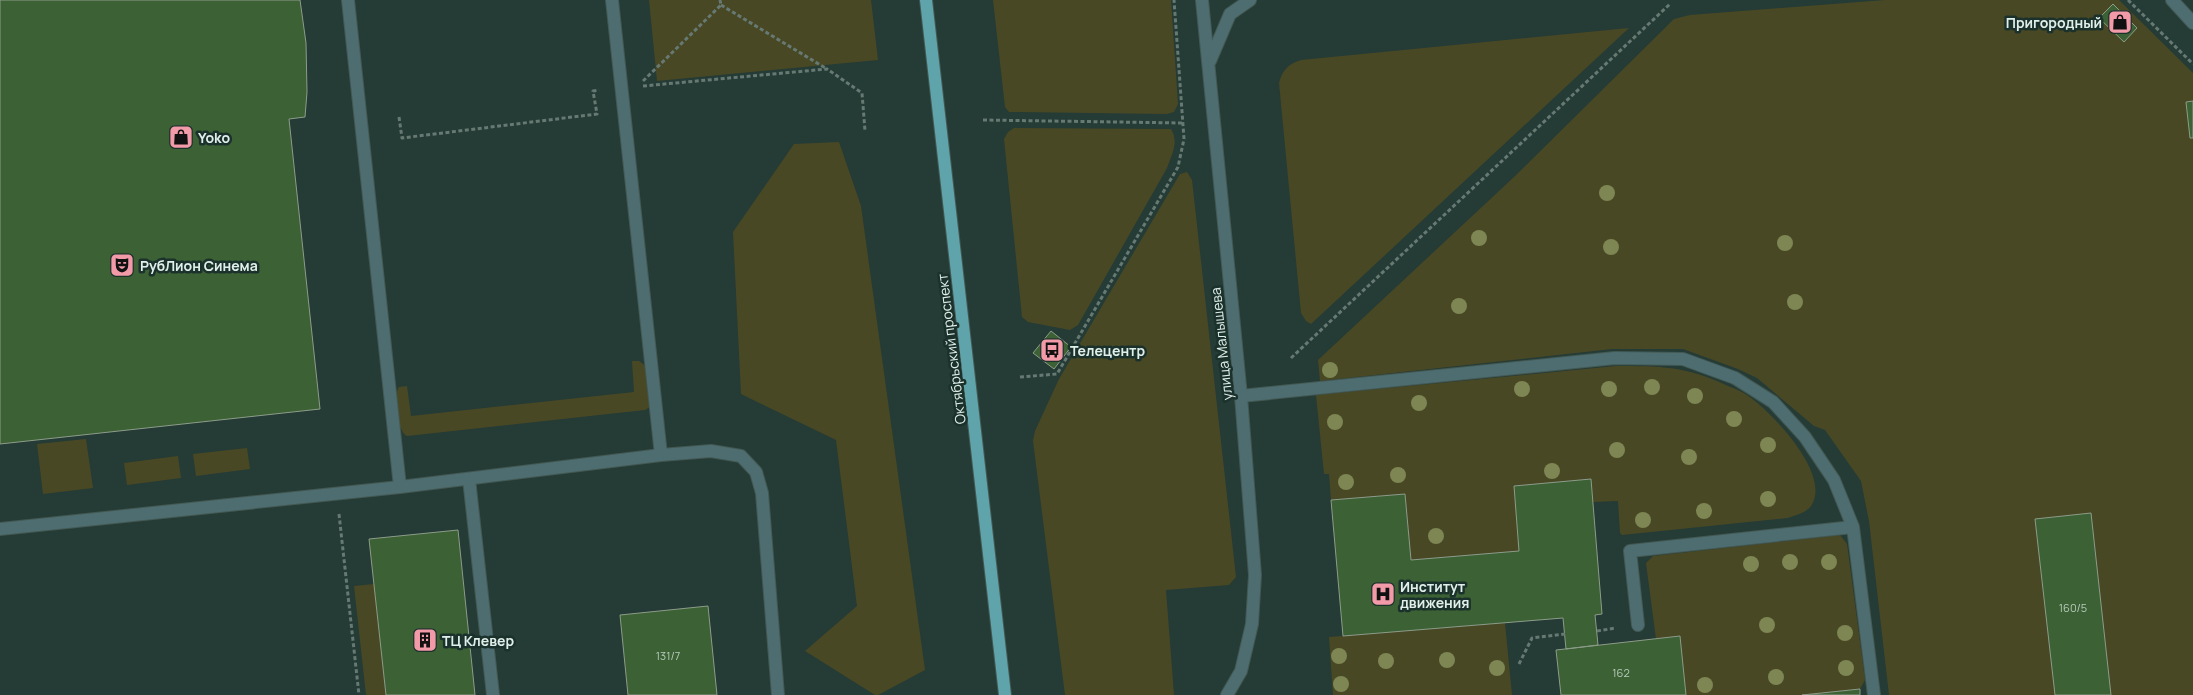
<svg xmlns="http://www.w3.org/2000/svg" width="2193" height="695" viewBox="0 0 2193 695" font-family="Manrope,sans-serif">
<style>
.green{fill:#494825}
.building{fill:#3b6134;stroke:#8d9c8a}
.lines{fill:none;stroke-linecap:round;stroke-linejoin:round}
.minor-casing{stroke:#435852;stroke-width:14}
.major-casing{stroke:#435852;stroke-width:14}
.path{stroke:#667973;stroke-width:3;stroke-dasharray:4 2.5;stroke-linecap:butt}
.minor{stroke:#4e6d71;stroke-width:12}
.major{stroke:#5fa3ab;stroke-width:12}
.tree{fill:#7e8653}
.labels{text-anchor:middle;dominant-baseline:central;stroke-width:5;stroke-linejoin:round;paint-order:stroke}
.number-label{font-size:11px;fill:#b8ccbc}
.poi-label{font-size:14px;font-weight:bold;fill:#e1efea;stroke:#1b312b;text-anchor:start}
.street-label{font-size:14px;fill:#e1efea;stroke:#1b312b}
</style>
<rect width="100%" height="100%" fill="#253b35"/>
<!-- green -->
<path class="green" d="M 649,0 L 871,0 L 878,60 L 657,81 Z
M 993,0 L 1171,0 L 1178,104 L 1174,112 L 1167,114 L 1009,112 L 1005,107 Z
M 1885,0 L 2119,0 L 2193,73 L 2193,695 L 1889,695 L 1869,521 L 1861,481 L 1825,430 L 1814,426 L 1757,378 L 1738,369 L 1683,349 L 1612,349 L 1320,381 L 1318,360 L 1514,177 L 1674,19 L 1690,15 Z
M 1629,28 L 1311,324 L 1306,321 L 1301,313 L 1279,83 C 1282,71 1288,64 1301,60 Z
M 1014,128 L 1171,129 C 1179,142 1172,154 1167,168 L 1078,325 L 1070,330 L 1028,322 L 1022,317 L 1004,139 L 1008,132 Z
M 839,142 L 861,206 L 925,670 L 878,695 L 875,695 L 805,651 L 857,606 L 836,440 L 741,394 L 733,232 L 794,144 Z
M 1187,172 L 1192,180 L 1236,577 L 1229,585 L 1166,590 L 1174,695 L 1065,695 L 1033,441 L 1035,431 L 1059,379 L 1180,174 Z
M 632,361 L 639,361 L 647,367 L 650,407 L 645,410 L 407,436 C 397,432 393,395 399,387 L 407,386 L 411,416 L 634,392 Z
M 1616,366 C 1659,366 1687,366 1728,386 C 1736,389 1745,393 1751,398 C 1774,415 1832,475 1811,506 C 1806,513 1796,515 1788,518 L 1622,535 L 1620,533 L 1618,501 L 1593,502 L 1591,479 L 1514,486 L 1519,551 L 1411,560 L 1405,494 L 1331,500 L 1329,474 L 1324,474 L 1316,395 Z
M 86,439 L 93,488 L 43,494 L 37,444 Z
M 247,448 L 250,469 L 196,476 L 193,454 Z
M 178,456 L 181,478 L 127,485 L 124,463 Z
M 1840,535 L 1847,544 L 1865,680 L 1860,689 L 1802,695 L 1686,695 L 1680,636 L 1656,639 L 1646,563 L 1653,556 Z
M 374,584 L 386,695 L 366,695 L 354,586 Z
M 1505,623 L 1512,695 L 1333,695 L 1329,637 Z"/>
<!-- building -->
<path class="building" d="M 0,0 L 300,0 L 306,43 L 307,92 L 305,117 L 289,119 L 320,409 L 0,444 Z
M 2113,4 L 2137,28 L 2124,42 L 2099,18 Z
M 2193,101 L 2193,138 L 2190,138 L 2186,102 Z
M 1051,331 L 1071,347 L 1054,369 L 1033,353 Z
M 1591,479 L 1602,614 L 1595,615 L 1598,645 L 1566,649 L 1563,618 L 1343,636 L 1331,500 L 1405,494 L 1411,560 L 1519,551 L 1514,486 Z
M 2091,513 L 2111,695 L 2055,695 L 2035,519 Z
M 458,530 L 475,695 L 386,695 L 369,539 Z
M 708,606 L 717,695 L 628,695 L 620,615 Z
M 1680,636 L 1686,695 L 1561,695 L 1556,650 Z
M 1860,689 L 1860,695 L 1802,695 Z"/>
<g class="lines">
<!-- minor casing -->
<g class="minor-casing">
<path id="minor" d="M 348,0 L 400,487
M 612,0 L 661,455
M 1202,0 L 1241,396 L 1255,575 L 1252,624 L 1241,671 L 1227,695
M 2172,0 L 2193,23
M 1210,61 L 1230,14 L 1250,0
M 1241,396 L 1615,358 L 1683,359 L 1735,378 L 1773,402 L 1805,437 L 1834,480 L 1853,527 L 1874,695
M 469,479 L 493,695
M 0,529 L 400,487 L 661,455 L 711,451 L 741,456 L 756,472 L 762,493 L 778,695
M 1638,625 L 1630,551 L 1853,527"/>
</g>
<!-- major casing -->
<g class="major-casing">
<path id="major" d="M 926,0 L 1005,695"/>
</g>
<!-- path -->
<path class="path" d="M 2128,0 L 2193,64
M 721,5 L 827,69
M 643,81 L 721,5 L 720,0
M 643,86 L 827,69 L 862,93 L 865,131
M 399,117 L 402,138 L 597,114 L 593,91 L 599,90
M 983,120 L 1183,123
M 1291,358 L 1670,4
M 1020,377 L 1057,374 L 1178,167 L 1184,139 L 1174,0
M 339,514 L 359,695
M 1597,631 L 1616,628
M 1519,664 L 1532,638 L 1565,634"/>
<!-- minor -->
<use href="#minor" class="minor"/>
<!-- major -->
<use href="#major" class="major"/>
</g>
<!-- trees -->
<g class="tree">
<circle cx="1607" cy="193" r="8"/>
<circle cx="1479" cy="238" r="8"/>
<circle cx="1785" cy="243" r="8"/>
<circle cx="1611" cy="247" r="8"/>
<circle cx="1795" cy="302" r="8"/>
<circle cx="1459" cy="306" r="8"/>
<circle cx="1330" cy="370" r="8"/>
<circle cx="1652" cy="387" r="8"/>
<circle cx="1522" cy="389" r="8"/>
<circle cx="1609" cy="389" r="8"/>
<circle cx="1695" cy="396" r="8"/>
<circle cx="1419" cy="403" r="8"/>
<circle cx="1734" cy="419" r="8"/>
<circle cx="1335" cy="422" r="8"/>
<circle cx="1768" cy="445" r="8"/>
<circle cx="1617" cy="450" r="8"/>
<circle cx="1689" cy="457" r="8"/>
<circle cx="1552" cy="471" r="8"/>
<circle cx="1398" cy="475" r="8"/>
<circle cx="1346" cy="482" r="8"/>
<circle cx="1768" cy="499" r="8"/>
<circle cx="1704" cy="511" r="8"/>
<circle cx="1643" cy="520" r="8"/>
<circle cx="1436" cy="536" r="8"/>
<circle cx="1790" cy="562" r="8"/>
<circle cx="1829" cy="562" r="8"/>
<circle cx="1751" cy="564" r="8"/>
<circle cx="1767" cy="625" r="8"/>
<circle cx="1845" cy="633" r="8"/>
<circle cx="1339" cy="656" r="8"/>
<circle cx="1447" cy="660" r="8"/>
<circle cx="1386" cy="661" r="8"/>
<circle cx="1497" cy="668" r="8"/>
<circle cx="1846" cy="668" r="8"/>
<circle cx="1776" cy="677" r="8"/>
<circle cx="1341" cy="684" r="8"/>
<circle cx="1705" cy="685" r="8"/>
</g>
<!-- icons -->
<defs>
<g id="shop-square" transform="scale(1.25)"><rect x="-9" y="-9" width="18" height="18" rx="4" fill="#f39aa9" stroke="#1b312b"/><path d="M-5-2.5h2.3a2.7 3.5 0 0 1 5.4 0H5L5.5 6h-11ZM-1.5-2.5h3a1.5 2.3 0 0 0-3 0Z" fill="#111"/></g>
<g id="theatre-square" transform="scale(1.25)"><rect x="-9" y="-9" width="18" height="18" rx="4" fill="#f39aa9" stroke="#1b312b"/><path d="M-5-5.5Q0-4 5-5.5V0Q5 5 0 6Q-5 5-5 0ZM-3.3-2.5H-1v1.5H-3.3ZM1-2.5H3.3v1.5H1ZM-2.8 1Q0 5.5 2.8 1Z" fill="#111"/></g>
<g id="bus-square" transform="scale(1.25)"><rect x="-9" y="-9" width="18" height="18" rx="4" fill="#f39aa9" stroke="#1b312b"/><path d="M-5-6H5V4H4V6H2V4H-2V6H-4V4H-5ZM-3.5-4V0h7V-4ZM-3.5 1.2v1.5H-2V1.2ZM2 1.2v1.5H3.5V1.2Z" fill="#111"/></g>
<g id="hospital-square" transform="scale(1.25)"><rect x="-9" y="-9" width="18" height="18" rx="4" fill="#f39aa9" stroke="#1b312b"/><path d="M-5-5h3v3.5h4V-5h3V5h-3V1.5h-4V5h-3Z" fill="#111"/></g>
<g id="building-square" transform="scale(1.25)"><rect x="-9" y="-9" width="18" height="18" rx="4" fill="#f39aa9" stroke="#1b312b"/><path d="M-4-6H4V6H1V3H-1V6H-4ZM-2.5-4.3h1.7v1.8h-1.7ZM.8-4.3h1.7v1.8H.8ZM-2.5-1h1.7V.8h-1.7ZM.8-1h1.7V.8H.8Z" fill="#111"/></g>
</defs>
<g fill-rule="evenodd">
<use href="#shop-square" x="2120" y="22"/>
<use href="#shop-square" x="181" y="137"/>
<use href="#theatre-square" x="122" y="265"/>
<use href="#bus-square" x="1052" y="350"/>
<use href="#hospital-square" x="1383" y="594"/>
<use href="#building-square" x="425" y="640"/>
</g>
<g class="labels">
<!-- number labels -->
<g class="number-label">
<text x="2073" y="607">160/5</text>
<text x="668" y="655">131/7</text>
<text x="1621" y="672">162</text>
</g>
<!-- poi labels -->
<g class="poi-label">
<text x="2102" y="22" text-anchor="end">Пригородный</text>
<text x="198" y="137">Yoko</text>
<text x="140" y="265">РубЛион Синема</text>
<text x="1070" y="350">Телецентр</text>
<text x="1400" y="586">Институт<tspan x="1400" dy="16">движения</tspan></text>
<text x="442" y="640">ТЦ Клевер</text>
</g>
<!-- street labels -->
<g class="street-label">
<text transform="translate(1221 344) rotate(-96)">улица Малышева</text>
<text transform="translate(951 349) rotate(-97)">Октябрьский проспект</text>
</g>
</g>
</svg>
